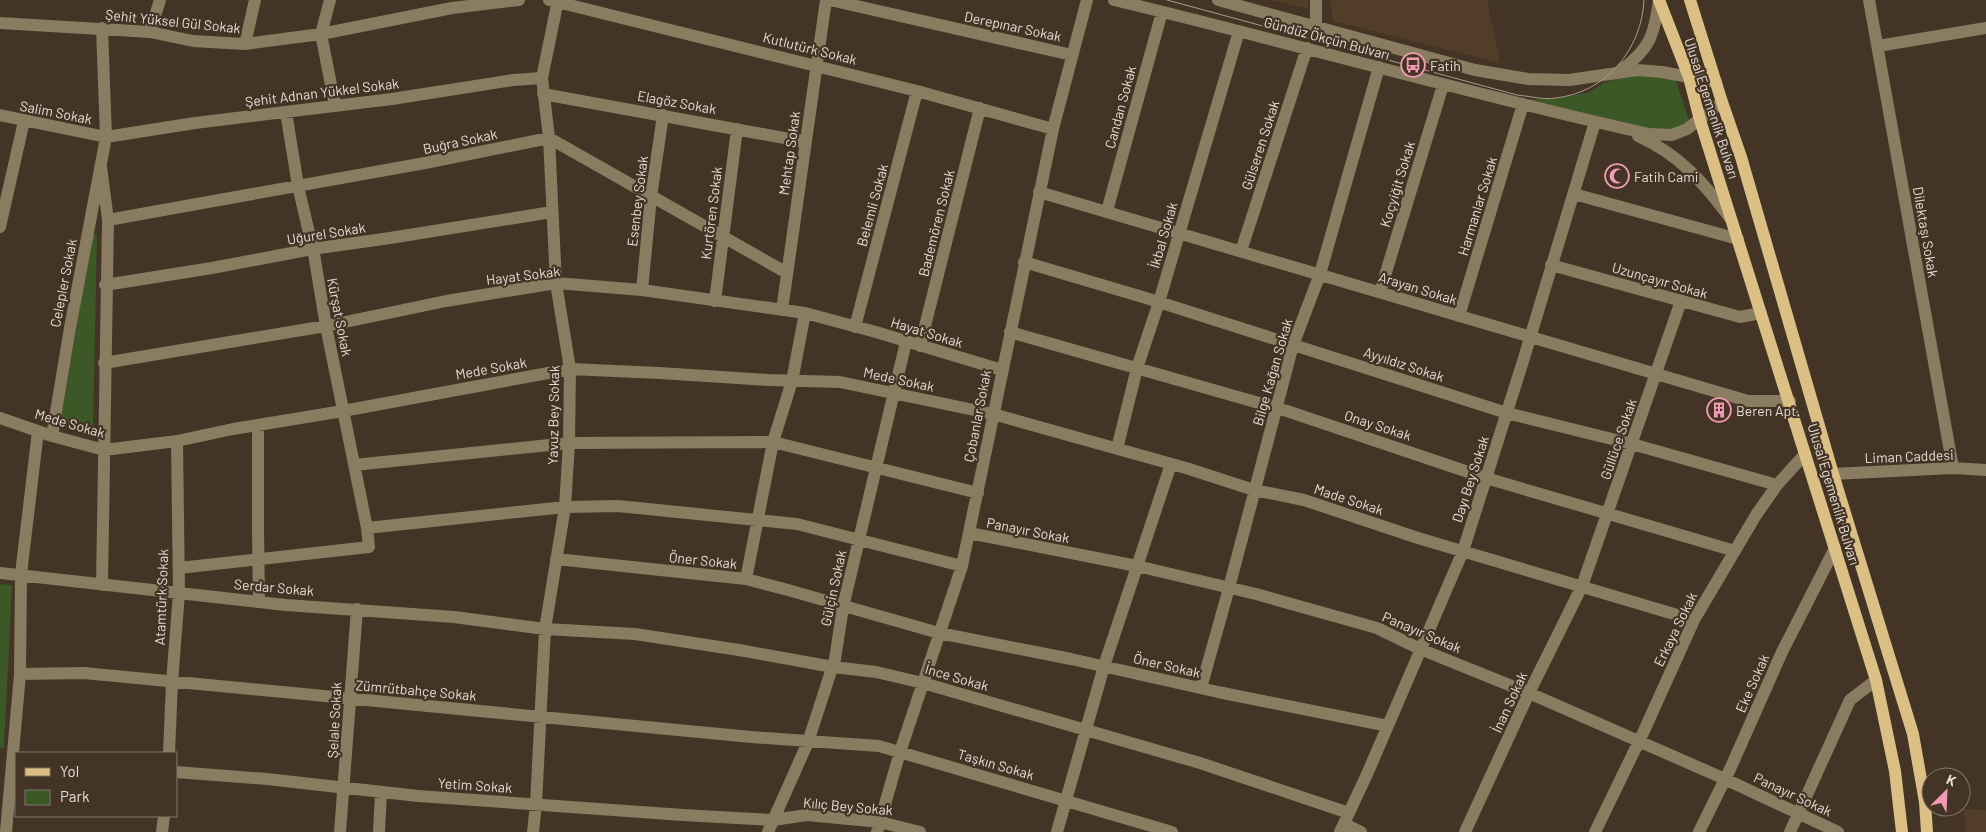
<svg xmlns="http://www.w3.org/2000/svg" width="1986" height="832" viewBox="0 0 1986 832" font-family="Barlow,sans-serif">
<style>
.built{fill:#513d28}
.green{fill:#3b5826}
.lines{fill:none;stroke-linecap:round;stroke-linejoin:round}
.minor{stroke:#8a7c60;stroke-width:12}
.major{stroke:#dbbf84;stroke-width:12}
.tram{stroke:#a79b8f;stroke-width:1}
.labels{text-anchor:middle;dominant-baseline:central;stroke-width:4.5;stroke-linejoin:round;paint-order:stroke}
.street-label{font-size:14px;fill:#e6dcd3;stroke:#433425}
.poi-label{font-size:14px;fill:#e6dcd3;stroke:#433425;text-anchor:start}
</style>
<rect width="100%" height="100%" fill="#433425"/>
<!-- built -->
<path class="built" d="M 1270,0 L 1308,0 L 1308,9 Z
M 1331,0 L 1487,0 L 1500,63 L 1333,21 Z
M 1964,809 L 1986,810 L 1986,832 L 1965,832 Z"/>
<!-- green -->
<path class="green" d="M 1632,74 L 1675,78 L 1689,120 L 1688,125 L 1669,133 L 1527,100 L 1556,98 L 1587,93 L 1604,83 Z
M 92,234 L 97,235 L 93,429 L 60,426 Z
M 0,584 L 12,585 L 4,748 L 0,748 Z"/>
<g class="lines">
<!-- minor -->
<path class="minor" d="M 330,0 L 321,34 L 335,105
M 549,0 L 917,91 L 1053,129
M 830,0 L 1072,55
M 1114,0 C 1293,43 1469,94 1649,134 L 1672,135 L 1687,129 L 1722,102
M 1218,0 L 1475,70 L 1528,79 L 1569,80 L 1637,70 L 1662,72 L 1716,82
M 1316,0 L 1316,26
M 1869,0 L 1953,468
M 0,23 L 150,32 L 193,41 L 245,44 L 321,34 L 452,8 L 519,0
M 150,32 L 160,0
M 245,44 L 255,0
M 1878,46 L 1986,28
M 1620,71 C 1650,49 1654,36 1659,0
M 543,94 L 806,142
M 0,115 L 106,137 L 195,123 L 392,99 L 513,80 L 542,78
M 1638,136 C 1679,154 1704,183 1730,218
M 101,167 L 108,220 L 102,585
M 1039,192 L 1748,401 L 1790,401
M 1574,194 L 1738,239
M 1107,211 L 1162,12
M 108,220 L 425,163 L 549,138 L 787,273
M 0,227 L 24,121
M 1241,251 L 1307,48
M 1024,262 L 1146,298 L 1507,413 L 1632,444 L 1777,485
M 1551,265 L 1740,317 L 1761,313
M 105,285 L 212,268 L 312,249 L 390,238 L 552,212
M 642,290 L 651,197 L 663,115
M 1380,292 L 1443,85
M 715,301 L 737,129
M 782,310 L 826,0
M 1459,316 L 1523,104
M 855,327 L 917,91
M 1010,332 L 1287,411 L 1486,478 L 1735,551
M 920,346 L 980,108
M 104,363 L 326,326 L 446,301 L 556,283 L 642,290 L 805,313 L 876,332 L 1002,370
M 0,418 L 52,436 L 104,450 L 177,441 L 233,429 L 343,411 L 570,369 L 660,373 L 768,380 L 840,382 L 993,414 L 1186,468 L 1254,490 L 1304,500 L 1418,538 L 1694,620
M 258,425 L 258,528 L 259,602
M 52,436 L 70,328 L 106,137 L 102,28
M 1117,449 L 1137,368 L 1159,302 L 1239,31
M 354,465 L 569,443 L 773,442 L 978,493
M 1833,474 L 1953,468 L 1986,470
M 367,528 L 565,507 L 618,506 L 797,524 L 962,566
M 969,533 L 1137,566 L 1256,594 L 1377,628 L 1420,649 L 1529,693 L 1725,779 L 1838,832
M 556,559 L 746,579 L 788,590 L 939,633 L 1071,659 L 1218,692 L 1388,726
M 179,568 L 369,547 L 367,528 L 326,326 L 314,254 L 298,186 L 286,112
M 0,573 L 286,605 L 454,617 L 545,629 L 635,634 L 739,650 L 833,667 L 876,672 L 923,683 L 1200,763 L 1349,813
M 746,579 L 773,442 L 792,381 L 805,313
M 20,674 L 84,673 L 751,737 L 879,746 L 1172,832
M 1201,688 L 1229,588 L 1293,345 L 1320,274 L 1379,67
M 169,753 L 172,682 L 179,593 L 177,441
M 176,772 L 267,779 L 418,796 L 683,815 L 773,820 L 807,815 L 880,822 L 920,832
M 1344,824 L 1361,832
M 6,832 L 20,674 L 21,574 L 38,431
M 162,832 L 164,816
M 340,832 L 357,609
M 379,832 L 381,792
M 533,832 L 536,804 L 545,629 L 565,507 L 569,443 L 570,369 L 556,283 L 549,138 L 542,78 L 558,0
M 768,832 L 808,742 L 835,659 L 843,607 L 906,342
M 877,832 L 900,752 L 962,566 L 1053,129 L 1087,0
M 1057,832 L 1104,666 L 1171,464
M 1340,832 L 1368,772 L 1463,551 L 1524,358 L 1595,122
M 1465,832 L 1529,693 L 1582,586 L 1681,301
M 1595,832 L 1643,733 L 1694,620 L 1756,515 L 1777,485 L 1805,454
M 1699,832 L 1731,767 L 1782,652 L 1835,548
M 1790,832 L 1850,700 L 1876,680"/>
<!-- major -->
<path class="major" d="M 1659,0 L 1689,77 L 1700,120 L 1876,680 L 1895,771 L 1902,832
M 1690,0 L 1722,102 L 1741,157 L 1833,474 L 1913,734 L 1925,802 L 1927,832"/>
<!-- tram -->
<path class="tram" d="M 1167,0 L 1517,95 C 1529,96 1543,100 1555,98 C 1606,93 1642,49 1644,0"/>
</g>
<!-- icons -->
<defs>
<g id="bus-ring" transform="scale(1.25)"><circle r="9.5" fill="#433425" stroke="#f19ab4" stroke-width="1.5"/><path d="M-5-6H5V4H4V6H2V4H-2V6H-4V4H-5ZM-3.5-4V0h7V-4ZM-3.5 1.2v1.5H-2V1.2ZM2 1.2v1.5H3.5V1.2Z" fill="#f19ab4"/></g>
<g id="mosque-ring" transform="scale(1.25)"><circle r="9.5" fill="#433425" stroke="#f19ab4" stroke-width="1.5"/><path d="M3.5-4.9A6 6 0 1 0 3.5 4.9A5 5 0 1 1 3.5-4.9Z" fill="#f19ab4"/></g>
<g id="building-ring" transform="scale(1.25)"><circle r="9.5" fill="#433425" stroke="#f19ab4" stroke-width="1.5"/><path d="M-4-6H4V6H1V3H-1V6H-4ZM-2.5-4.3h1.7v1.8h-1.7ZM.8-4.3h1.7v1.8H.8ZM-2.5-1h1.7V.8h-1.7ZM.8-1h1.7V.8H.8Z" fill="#f19ab4"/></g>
</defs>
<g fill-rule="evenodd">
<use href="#bus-ring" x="1413" y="65"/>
<use href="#mosque-ring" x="1617" y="176"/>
<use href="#building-ring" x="1719" y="410"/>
</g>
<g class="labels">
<!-- street labels -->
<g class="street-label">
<text transform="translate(173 21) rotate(6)">Şehit Yüksel Gül Sokak</text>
<text transform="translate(1013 26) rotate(12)">Derepınar Sokak</text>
<text transform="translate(1327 38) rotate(15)">Gündüz Ökçün Bulvarı</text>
<text transform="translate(810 48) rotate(14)">Kutlutürk Sokak</text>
<text transform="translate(322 92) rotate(-7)">Şehit Adnan Yükkel Sokak</text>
<text transform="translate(677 102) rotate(10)">Elagöz Sokak</text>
<text transform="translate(1120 107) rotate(-75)">Candan Sokak</text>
<text transform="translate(1712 108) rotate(72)">Ulusal Egemenlik Bulvarı</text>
<text transform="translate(56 112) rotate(11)">Salim Sokak</text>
<text transform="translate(460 141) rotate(-12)">Buğra Sokak</text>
<text transform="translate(1260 145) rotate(-72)">Gülseren Sokak</text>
<text transform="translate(789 153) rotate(-82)">Mehtap Sokak</text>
<text transform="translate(1397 184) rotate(-73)">Koçyiğit Sokak</text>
<text transform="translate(637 201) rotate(-83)">Esenbey Sokak</text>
<text transform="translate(872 205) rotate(-75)">Belemli Sokak</text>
<text transform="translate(1477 206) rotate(-73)">Harmanlar Sokak</text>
<text transform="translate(711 213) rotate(-83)">Kurtören Sokak</text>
<text transform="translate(936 223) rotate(-76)">Bademören Sokak</text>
<text transform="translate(1926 232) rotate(80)">Dilektaşı Sokak</text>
<text transform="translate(326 233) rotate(-9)">Uğurel Sokak</text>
<text transform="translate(1163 235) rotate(-74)">İkbal Sokak</text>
<text transform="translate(523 275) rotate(-7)">Hayat Sokak</text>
<text transform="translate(1660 280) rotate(16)">Uzunçayır Sokak</text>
<text transform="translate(63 283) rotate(-79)">Celepler Sokak</text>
<text transform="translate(1418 288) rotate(17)">Arayan Sokak</text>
<text transform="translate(340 317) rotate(79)">Kürşat Sokak</text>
<text transform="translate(927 332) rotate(17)">Hayat Sokak</text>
<text transform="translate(1404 364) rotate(18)">Ayyıldız Sokak</text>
<text transform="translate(491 368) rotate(-10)">Mede Sokak</text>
<text transform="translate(1272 372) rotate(-74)">Bilge Kağan Sokak</text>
<text transform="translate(899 379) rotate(12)">Mede Sokak</text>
<text transform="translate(553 415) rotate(-89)">Yavuz Bey Sokak</text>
<text transform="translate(977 416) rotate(-79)">Çobanlar Sokak</text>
<text transform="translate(70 423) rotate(16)">Mede Sokak</text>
<text transform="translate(1378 425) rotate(18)">Onay Sokak</text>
<text transform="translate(1618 439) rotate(-71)">Güllüce Sokak</text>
<text transform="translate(1909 456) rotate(-2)">Liman Caddesi</text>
<text transform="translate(1470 479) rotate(-72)">Dayı Bey Sokak</text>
<text transform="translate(1834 494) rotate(73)">Ulusal Egemenlik Bulvarı</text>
<text transform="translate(1349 499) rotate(18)">Made Sokak</text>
<text transform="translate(1028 530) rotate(11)">Panayır Sokak</text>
<text transform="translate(703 560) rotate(6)">Öner Sokak</text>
<text transform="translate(274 587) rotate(5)">Serdar Sokak</text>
<text transform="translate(833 588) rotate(-78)">Gülçin Sokak</text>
<text transform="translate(161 597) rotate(-88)">Atamtürk Sokak</text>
<text transform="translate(1675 629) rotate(-64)">Erkaya Sokak</text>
<text transform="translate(1422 632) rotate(23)">Panayır Sokak</text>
<text transform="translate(1167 665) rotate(13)">Öner Sokak</text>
<text transform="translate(957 677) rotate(16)">İnce Sokak</text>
<text transform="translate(1752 683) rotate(-66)">Eke Sokak</text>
<text transform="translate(416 690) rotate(5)">Zümrütbahçe Sokak</text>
<text transform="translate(1509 702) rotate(-65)">İnan Sokak</text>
<text transform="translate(334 720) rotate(-87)">Şelale Sokak</text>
<text transform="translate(996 764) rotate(16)">Taşkın Sokak</text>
<text transform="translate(475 785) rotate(4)">Yetim Sokak</text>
<text transform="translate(1793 794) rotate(25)">Panayır Sokak</text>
<text transform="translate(848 806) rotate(5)">Kılıç Bey Sokak</text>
</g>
<!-- poi labels -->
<g class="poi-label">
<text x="1430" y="65">Fatih</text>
<text x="1634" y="176">Fatih Cami</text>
<text x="1736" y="410">Beren Apt.</text>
</g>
</g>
<!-- legend -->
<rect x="15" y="752" width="162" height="65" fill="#433425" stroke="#84776b"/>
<rect x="25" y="768" width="25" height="8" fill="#dbbf84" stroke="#84776b"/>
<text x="60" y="777" font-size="15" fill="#e6dcd3">Yol</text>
<rect x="25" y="790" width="25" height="15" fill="#3b5826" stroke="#84776b"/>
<text x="60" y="802" font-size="15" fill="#e6dcd3">Park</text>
<!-- north arrow -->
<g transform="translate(1946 792) rotate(24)"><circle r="24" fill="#433425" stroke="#84776b"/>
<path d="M0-4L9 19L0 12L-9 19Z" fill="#f19ab4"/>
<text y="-8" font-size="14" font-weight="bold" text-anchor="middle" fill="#e6dcd3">K</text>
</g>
</svg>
